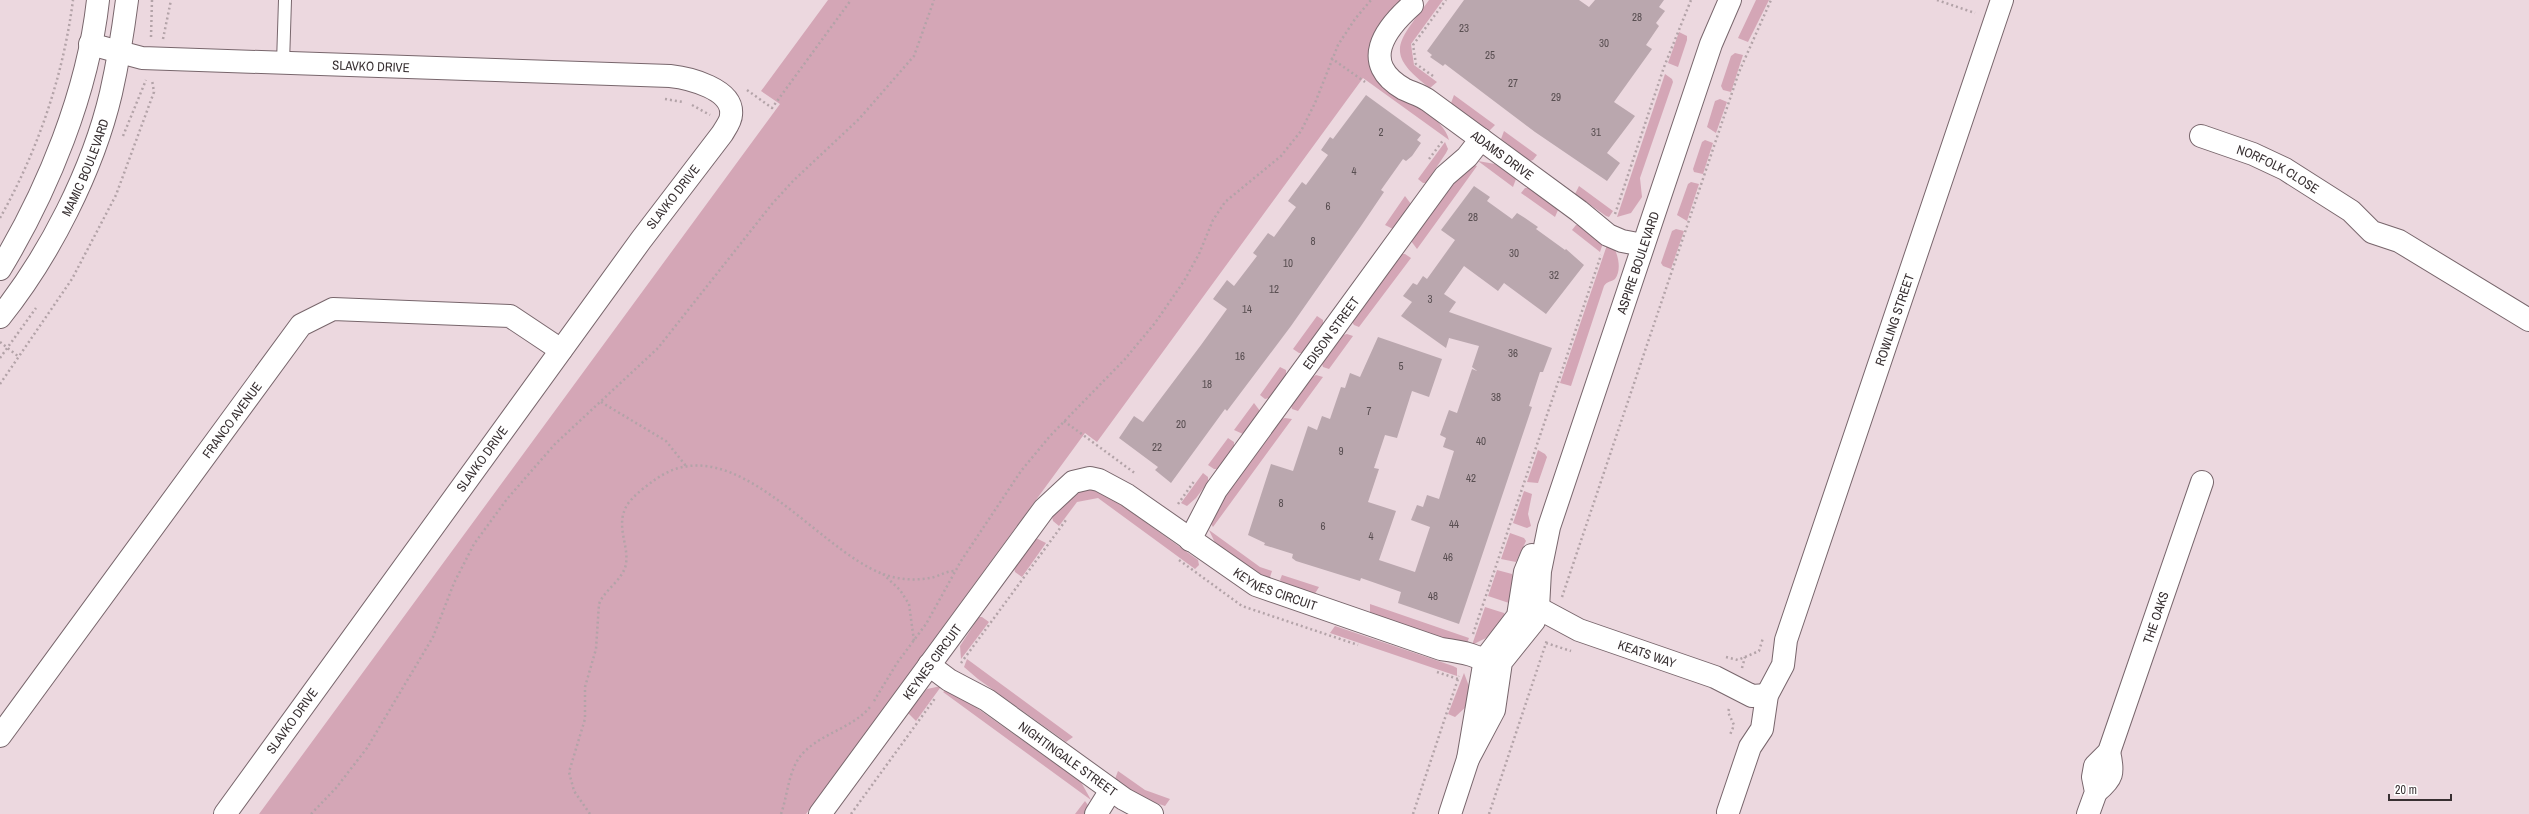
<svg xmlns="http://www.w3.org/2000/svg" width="2529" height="814" viewBox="0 0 2529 814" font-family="'Archivo Narrow',sans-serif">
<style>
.green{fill:#d4a6b6}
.building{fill:#baa7ae}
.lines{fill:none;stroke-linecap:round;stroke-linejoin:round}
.service-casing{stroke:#78666c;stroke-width:14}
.minor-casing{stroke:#78666c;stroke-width:24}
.tertiary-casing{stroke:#78666c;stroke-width:24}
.path{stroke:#b3a3a8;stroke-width:2.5;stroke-dasharray:2 3;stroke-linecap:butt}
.service{stroke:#fff;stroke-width:12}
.minor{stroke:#fff;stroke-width:22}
.tertiary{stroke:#fff;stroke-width:22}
.labels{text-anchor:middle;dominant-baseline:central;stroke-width:4;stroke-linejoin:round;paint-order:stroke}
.number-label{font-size:11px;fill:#584e51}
.street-label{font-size:13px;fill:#383032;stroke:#fff}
</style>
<rect width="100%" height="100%" fill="#ecd8df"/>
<!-- green -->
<path class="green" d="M 828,0 L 1403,0 L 1380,31 L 1386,83 C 1403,96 1445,119 1449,140 L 1363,78 L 1097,442 L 1085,433 L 806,814 L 259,814 L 780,104 L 761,91 Z
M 1429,0 L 1443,0 L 1411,44 L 1414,65 L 1437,82 L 1430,88 C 1382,52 1399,42 1429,0 Z
M 1756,0 L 1769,0 L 1748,42 L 1738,38 Z
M 1679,32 L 1687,36 L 1687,40 L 1678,67 L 1668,63 Z
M 1735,53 L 1743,55 L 1731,92 L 1723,90 L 1721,86 L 1731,56 Z
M 1665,74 L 1672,79 L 1673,82 L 1640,178 L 1642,197 L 1631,213 L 1617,217 Z
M 1454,95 L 1495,125 L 1489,131 L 1451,103 Z
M 1720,99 L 1727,102 L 1716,133 L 1707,127 L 1715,101 Z
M 1504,131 L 1537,155 L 1533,160 L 1530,161 L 1501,139 Z
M 1705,140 L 1713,143 L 1703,174 L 1694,172 L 1693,169 L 1702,142 Z
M 1445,142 L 1448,149 L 1446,153 L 1426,183 L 1423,183 L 1418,179 Z
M 1478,161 L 1495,164 L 1516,179 L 1513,187 Z
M 1470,164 L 1477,166 L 1417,249 L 1411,241 L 1462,172 Z
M 1691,182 L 1699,184 L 1687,221 L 1677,215 L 1688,184 Z
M 1579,186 L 1613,211 L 1609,217 L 1606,216 L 1575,194 Z
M 1525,188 L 1529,188 L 1558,210 L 1555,217 L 1521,193 Z
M 1405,196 L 1411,204 L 1393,229 L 1385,225 Z
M 1576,225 L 1579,225 L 1603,243 L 1600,252 L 1572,230 Z
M 1676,229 L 1684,231 L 1671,269 L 1663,266 L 1661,263 L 1672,231 Z
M 1607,245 L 1613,246 C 1618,254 1622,270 1615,279 C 1611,282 1607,281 1604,286 L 1571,386 L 1560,383 Z
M 1401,254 L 1405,254 L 1411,258 L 1359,327 L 1354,325 L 1352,322 Z
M 1317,316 L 1323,320 L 1323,325 L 1302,353 L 1299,353 L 1293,349 Z
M 1347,334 L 1353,336 L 1329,369 L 1323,367 L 1322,364 L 1343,335 Z
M 1280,367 L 1286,370 L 1286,375 L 1269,398 L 1265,399 L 1260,395 Z
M 1316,375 L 1323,377 L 1298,411 L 1292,409 L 1291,406 L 1312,377 Z
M 1254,403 L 1260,411 L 1243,434 L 1234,430 Z
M 1285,418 L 1292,419 L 1213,527 L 1209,521 L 1215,510 L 1281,419 Z
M 1228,438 L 1234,442 L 1234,446 L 1218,469 L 1214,469 L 1208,465 Z
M 1538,450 L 1545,454 L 1547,457 L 1538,483 L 1527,482 Z
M 1203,473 L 1208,477 L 1208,482 L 1196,498 L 1187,506 L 1181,503 Z
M 1094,488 L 1105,493 L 1198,560 L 1199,565 L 1195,569 L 1098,498 L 1077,502 L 1059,526 L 1053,521 L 1052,517 C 1066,498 1070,493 1094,488 Z
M 1524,491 L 1532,494 L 1528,514 L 1531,526 L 1527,528 L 1513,523 Z
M 1209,530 L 1260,567 L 1272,571 L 1270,577 L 1266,579 L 1216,545 Z
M 1510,533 L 1524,538 L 1526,541 L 1516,562 L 1501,559 Z
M 1036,538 L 1046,543 L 1022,577 L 1015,572 L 1014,568 Z
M 1497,570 L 1512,574 L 1513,577 L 1512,602 L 1509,603 L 1488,596 Z
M 1282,575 L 1319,587 L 1314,595 L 1282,583 L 1280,580 Z
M 1370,604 L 1469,638 L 1467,643 L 1458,644 L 1370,614 Z
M 1485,607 L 1504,613 L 1506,616 L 1486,638 L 1472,645 Z
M 979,617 L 982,617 L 989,622 L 961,659 L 960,646 Z
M 1335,626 L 1453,666 L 1457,668 L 1457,676 L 1330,633 Z
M 967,659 L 1073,737 L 1066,742 L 978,679 L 964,667 Z
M 1464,673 L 1470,689 L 1468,705 L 1455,717 L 1448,714 Z
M 941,686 L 940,688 L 916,721 L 908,713 L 927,689 Z
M 949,688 L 1081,782 L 1091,800 L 943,692 Z
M 1118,771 L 1145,790 L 1170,799 L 1165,806 L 1144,799 L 1115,779 Z
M 1085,801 L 1090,808 L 1089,814 L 1075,814 Z"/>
<!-- building -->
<path class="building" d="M 1464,0 L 1579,0 L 1589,7 L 1595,0 L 1664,0 L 1659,7 L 1665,11 L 1656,23 L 1659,26 L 1646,45 L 1652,49 L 1614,102 L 1635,116 L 1607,153 L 1620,163 L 1607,181 L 1535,132 L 1445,64 L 1443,66 L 1430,57 L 1432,55 L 1427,51 Z
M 1366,95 L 1421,135 L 1417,140 L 1421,143 L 1412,156 L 1406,161 L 1403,159 L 1381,190 L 1384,192 L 1361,226 L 1291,326 L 1227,411 L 1225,409 L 1171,483 L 1155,470 L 1158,467 L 1119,438 L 1134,416 L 1143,422 L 1201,345 L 1227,309 L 1213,299 L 1227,280 L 1234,286 L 1257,256 L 1253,253 L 1268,233 L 1274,237 L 1296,207 L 1288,201 L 1302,182 L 1306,185 L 1328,155 L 1321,150 L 1330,137 L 1333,139 Z
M 1474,186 L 1490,197 L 1487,201 L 1512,219 L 1517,213 L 1525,218 L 1538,227 L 1536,229 L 1565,250 L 1566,249 L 1584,265 L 1546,314 L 1504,283 L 1498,291 L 1464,266 L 1444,294 L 1456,302 L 1449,312 L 1552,348 L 1543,372 L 1540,372 L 1529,406 L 1532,407 L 1459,624 L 1398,603 L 1401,592 L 1361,578 L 1360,581 L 1296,561 L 1292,558 L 1293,554 L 1264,545 L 1265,543 L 1248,535 L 1271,464 L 1293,471 L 1308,426 L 1317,430 L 1322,416 L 1330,419 L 1341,387 L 1345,388 L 1350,373 L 1360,377 L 1378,337 L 1442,359 L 1429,397 L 1412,391 L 1397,438 L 1385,435 L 1374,468 L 1379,469 L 1368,502 L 1396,511 L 1379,560 L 1415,572 L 1430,527 L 1411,520 L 1417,505 L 1423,507 L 1427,495 L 1439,499 L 1454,451 L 1443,447 L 1446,438 L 1440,435 L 1449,410 L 1457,413 L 1472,369 L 1477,371 L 1472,367 L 1479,346 L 1449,338 L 1446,348 L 1401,316 L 1412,302 L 1403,296 L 1413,283 L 1417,285 L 1423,276 L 1427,279 L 1455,240 L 1441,230 Z"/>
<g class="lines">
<!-- service casing -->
<g class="service-casing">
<path id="service" d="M 283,63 L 285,0"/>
</g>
<!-- minor casing -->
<g class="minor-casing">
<g id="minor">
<path id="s1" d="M 1412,5 C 1385,29 1359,63 1404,89 C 1412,93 1421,95 1429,101 L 1579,211 L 1608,235 L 1622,241 L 1643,245"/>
<path id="s2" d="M 90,44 L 142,58 L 670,76 C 689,78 734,89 731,115 C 731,121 725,129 722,134 L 641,240 L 225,814"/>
<path id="s3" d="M 2201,136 L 2253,154 L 2285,169 L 2351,211 L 2372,232 L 2399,241 L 2529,320"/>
<path id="s4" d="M 1190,540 L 1216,490 L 1445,176 L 1467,157 L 1481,139"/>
<path id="s5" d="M 1520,612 L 1538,608 L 1579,630 L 1715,677 L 1752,696 L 1767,695"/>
<path id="s6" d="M 929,665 L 949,680 L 987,700 L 1124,799 L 1152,814"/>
<path id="s7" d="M 0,736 L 301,325 L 333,309 L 510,316 L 561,350"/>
<path d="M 2096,792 C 2113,778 2114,773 2109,752"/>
<path id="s8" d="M 1728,812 L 1750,747 L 1762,729 L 1767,695 L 1783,665 L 1786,640 L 2002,0"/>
<path id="s9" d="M 820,814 L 1044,509 L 1073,482 L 1090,478 L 1099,480 L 1127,495 L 1256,585 L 1441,649 C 1463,652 1480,655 1498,669"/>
<path d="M 1096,814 L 1111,790"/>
<path id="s10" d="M 2088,814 L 2096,792 L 2093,777 L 2095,766 L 2109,752 L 2202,482"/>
</g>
</g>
<!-- tertiary casing -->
<g class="tertiary-casing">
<g id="tertiary">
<path d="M 0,269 C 48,190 88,92 98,0"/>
<path id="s11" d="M 0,317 C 49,256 93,170 111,93 C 118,62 123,31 127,0"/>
<path id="s12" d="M 1468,759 L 1494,710 L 1501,662 L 1534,621 L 1538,608 L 1540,571 L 1549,527 L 1711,44 L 1730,0"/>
<path d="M 1450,814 L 1468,759 L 1485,659 L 1518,616 L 1525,572 L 1532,555"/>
</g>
</g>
<!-- path -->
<path class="path" d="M 1937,0 L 1975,13
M 151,37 L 152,0
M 163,39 L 171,0
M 1331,58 L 1365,82
M 1433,76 L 1416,64 L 1413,45 L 1446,0
M 747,90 L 772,108 L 851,0
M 665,99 L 683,102
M 692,105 L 710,115
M 123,136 L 146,80
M 1429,159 L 1444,139
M 1615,214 L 1664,67 L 1691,0
M 0,218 C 38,150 63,77 73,0
M 0,342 L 19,357
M 0,358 L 36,308
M 0,384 L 72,279 L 116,195 L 154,92 L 152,80
M 601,402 L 666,441 L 686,466
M 1064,421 L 1136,474
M 1178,504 L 1195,480
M 1179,560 L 1242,606 L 1358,645
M 883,574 L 900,590 L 909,604 L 914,641
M 1562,597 L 1739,72 L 1771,0
M 1473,634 L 1601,255
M 1546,643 L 1571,651
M 1726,657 L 1738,660 L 1759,651 L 1763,638
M 961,663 L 1066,520
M 1742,668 L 1745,657
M 1437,672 L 1458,679 L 1459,676
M 874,701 L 897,663 L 926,624 L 961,561 L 1021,471 L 1050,436 L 1125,359 L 1155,323 L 1184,281 L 1199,254 L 1213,220 L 1225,202 L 1281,156 L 1301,131 L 1315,103 L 1338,45 L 1355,19 L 1371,0
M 1729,709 L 1728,712 L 1734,725 L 1730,735
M 311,814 L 336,788 L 367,748 L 433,637 L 454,583 L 474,544 L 507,499 L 555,444 L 658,348 L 772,204 L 793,181 L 859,119 L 914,56 L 934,0
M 590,814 L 574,791 L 569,772 L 585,719 L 585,687 L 596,649 L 599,604 C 605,589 623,580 626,564 C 629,544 615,526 627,505 C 634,495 646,486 656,479 C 733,425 816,549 883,574 C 899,580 918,581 934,577 C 941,575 947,571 954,571
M 781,814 C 787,797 788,777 797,761 C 814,734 850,731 870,707
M 851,814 L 936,697
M 1413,814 L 1458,679
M 1489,814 L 1547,640"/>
<!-- service -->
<use href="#service" class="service"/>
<!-- minor -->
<use href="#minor" class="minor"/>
<!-- tertiary -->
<use href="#tertiary" class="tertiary"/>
</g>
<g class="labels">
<!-- number labels -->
<g class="number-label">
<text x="1637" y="17">28</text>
<text x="1464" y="28">23</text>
<text x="1604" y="43">30</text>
<text x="1490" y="55">25</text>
<text x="1513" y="83">27</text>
<text x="1556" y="97">29</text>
<text x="1381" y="132">2</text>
<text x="1596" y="132">31</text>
<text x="1354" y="171">4</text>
<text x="1328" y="206">6</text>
<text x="1473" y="217">28</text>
<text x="1313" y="241">8</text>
<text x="1514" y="253">30</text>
<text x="1288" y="263">10</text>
<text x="1554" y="275">32</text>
<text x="1274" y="289">12</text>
<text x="1430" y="299">3</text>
<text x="1247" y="309">14</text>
<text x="1513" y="353">36</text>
<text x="1240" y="356">16</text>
<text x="1401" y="366">5</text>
<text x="1207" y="384">18</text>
<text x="1496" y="397">38</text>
<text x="1369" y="411">7</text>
<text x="1181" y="424">20</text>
<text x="1481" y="441">40</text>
<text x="1157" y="447">22</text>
<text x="1341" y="451">9</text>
<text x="1471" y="478">42</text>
<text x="1281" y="503">8</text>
<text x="1454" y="524">44</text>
<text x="1323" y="526">6</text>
<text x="1371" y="536">4</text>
<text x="1448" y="557">46</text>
<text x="1433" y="596">48</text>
</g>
<!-- street labels -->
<g class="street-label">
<text stroke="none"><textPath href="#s2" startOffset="283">SLAVKO DRIVE</textPath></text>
<text stroke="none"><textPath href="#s1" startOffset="224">ADAMS DRIVE</textPath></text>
<text stroke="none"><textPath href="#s11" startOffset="173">MAMIC BOULEVARD</textPath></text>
<text stroke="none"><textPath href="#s3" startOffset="84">NORFOLK CLOSE</textPath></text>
<text transform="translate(673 197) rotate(-52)">SLAVKO DRIVE</text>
<text stroke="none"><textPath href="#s12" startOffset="531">ASPIRE BOULEVARD</textPath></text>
<text stroke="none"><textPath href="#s8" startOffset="522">ROWLING STREET</textPath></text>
<text stroke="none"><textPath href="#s4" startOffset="251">EDISON STREET</textPath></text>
<text stroke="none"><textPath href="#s7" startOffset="392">FRANCO AVENUE</textPath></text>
<text transform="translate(482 459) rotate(-54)">SLAVKO DRIVE</text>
<text stroke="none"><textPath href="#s9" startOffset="653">KEYNES CIRCUIT</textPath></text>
<text stroke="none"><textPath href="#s10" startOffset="212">THE OAKS</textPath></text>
<text stroke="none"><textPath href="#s5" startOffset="137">KEATS WAY</textPath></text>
<text stroke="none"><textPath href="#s9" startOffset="189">KEYNES CIRCUIT</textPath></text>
<text transform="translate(292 721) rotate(-54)">SLAVKO DRIVE</text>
<text stroke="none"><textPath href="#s6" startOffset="168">NIGHTINGALE STREET</textPath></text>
</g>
</g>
<!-- scale -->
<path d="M2389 794v6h62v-6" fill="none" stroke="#383032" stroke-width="2"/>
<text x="2395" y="794" font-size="12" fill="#383032" stroke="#ffffff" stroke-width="3" paint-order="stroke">20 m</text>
</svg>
